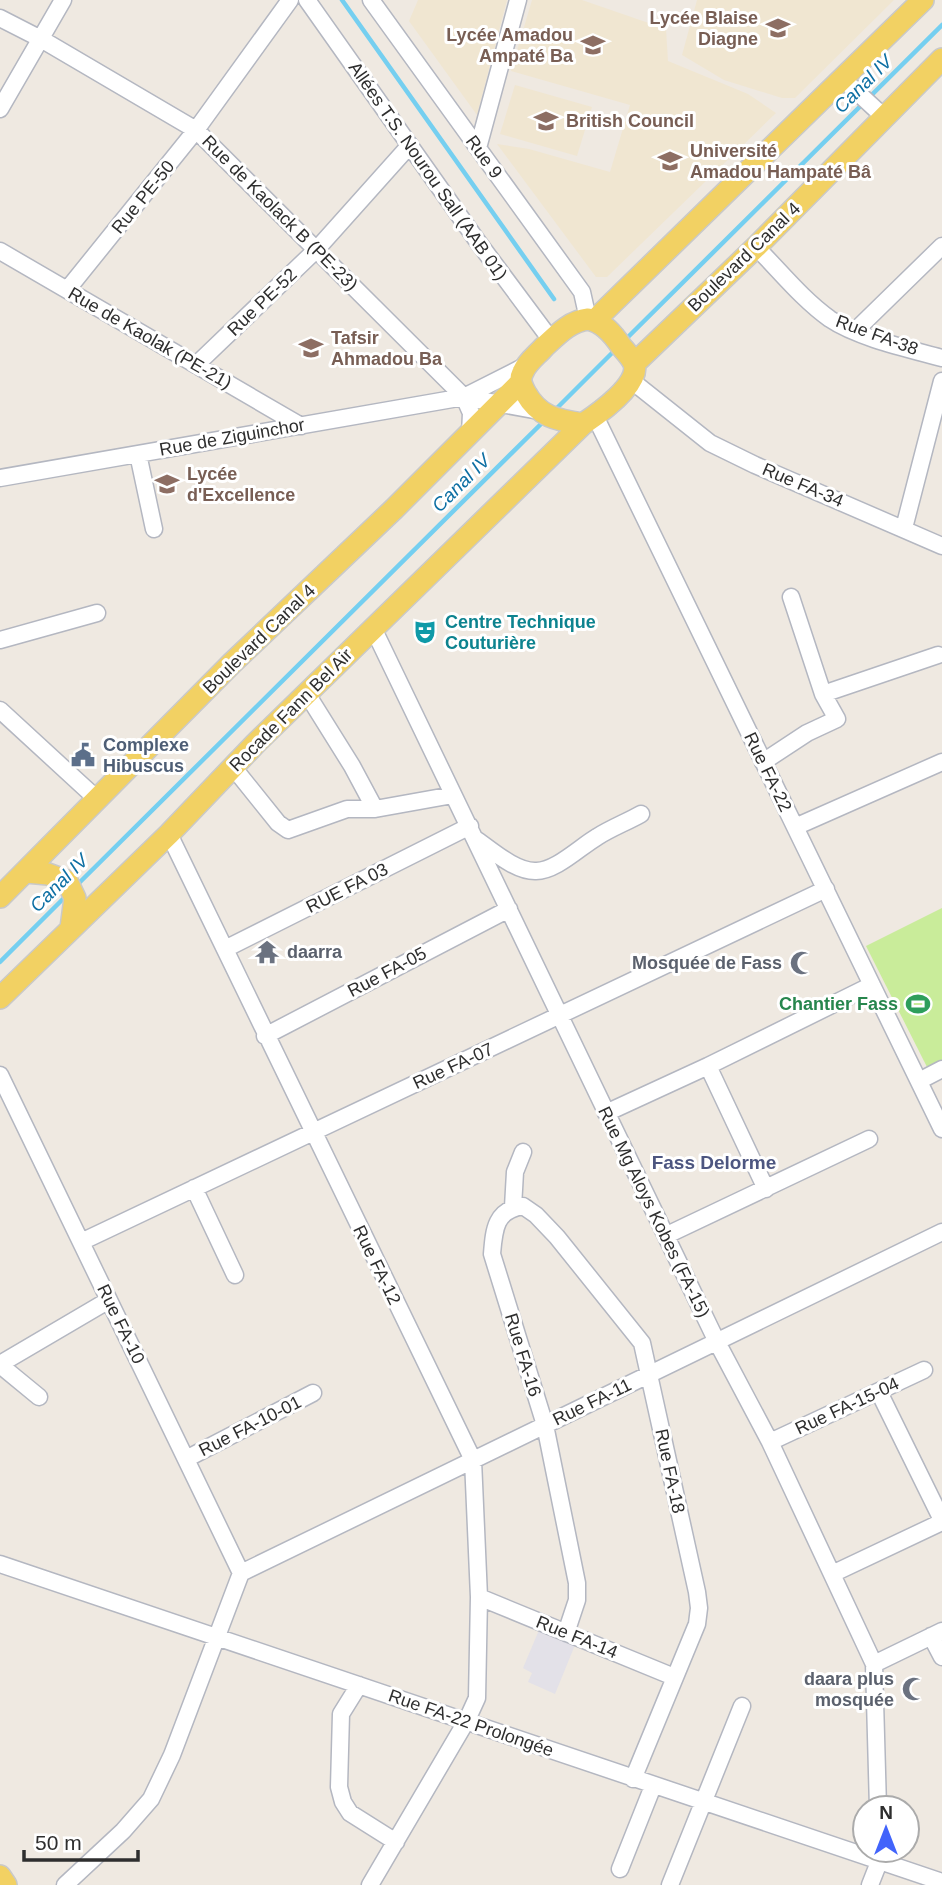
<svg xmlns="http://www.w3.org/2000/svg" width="942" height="1885" viewBox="0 0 942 1885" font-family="Arial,sans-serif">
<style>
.industrial{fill:#e3e1e8}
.education{fill:#f0e6d1}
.pitch{fill:#c9ec9a}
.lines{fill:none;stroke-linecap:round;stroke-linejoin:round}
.stream{stroke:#75cff0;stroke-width:4.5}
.minor-casing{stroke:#b4b7c1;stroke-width:19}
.major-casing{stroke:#c9c9c9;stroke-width:24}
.minor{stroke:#fff;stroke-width:16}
.major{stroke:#f2d163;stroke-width:21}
.labels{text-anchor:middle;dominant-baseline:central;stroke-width:6;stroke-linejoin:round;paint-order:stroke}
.education-label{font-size:18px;font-weight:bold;fill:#785e54;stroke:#fff;text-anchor:start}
.street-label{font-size:18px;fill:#2e2e2e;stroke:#fff}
.culture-label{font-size:18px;font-weight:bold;fill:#0d838f;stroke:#fff;text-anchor:start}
.service-label{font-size:18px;font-weight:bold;fill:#4e5e75;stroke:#fff;text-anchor:start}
.worship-label{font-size:18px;font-weight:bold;fill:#5b616d;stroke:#fff;text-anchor:end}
.leisure-label{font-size:18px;font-weight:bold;fill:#27864d;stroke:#fff;text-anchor:end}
.water-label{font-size:19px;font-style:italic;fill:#0d6fa3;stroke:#fff}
.neighbourhood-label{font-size:19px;font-weight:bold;fill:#4d5680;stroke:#fff}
</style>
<rect width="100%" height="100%" fill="#efe9e1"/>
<!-- industrial -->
<path class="industrial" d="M 539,1630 L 575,1645 L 555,1694 L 528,1682 L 532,1673 L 523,1668 Z"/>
<!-- education -->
<path class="education" d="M 418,0 L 507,0 L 477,115 L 409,21 Z
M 532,0 L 582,0 L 666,29 L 668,61 L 748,94 L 776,113 L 607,277 L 596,277 L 497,144 L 529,149 L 610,172 L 630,105 L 511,71 Z
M 697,0 L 894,0 L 795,98 L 782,98 L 724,80 L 682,55 Z
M 515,85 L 592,107 L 577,156 L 500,134 Z"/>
<!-- pitch -->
<path class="pitch" d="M 942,908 L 942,1062 L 928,1069 L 866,946 Z"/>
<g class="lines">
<!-- stream -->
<path class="stream" d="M 342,0 L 554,299
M 625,340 L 942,25
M 553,412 L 616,349
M 76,886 L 544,421
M 0,962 L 68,894"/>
<!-- minor casing -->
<g class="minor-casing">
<path id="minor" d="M 307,0 L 478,242 L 551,340
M 371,0 L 582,292 L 588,319
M 0,18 L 41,39 L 196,130 L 464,397 L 471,413 L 470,434
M 843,79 L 884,117
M 0,109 L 63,0
M 478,148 L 518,0
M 756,247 C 780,271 802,299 830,319 C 858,338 909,349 942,358
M 0,251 L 301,426
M 67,290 L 196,130 L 290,0
M 855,331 L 942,246
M 196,365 L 317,249 L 410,145
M 632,381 L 710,443 L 755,465 L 942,546
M 464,397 L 539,411
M 595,416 L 942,1129
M 138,454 L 154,529
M 0,478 L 464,397 L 525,366
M 904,528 L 942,381
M 374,630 L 717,1342 L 770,1442 L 874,1664 L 878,1808
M 0,640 L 97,613
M 307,694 L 352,766 L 375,809
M 823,694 L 938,655
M 0,710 L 98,800
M 763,762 L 807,733 L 837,719 L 823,694 L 791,597
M 233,767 L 278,823 L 288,830 L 347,809 L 375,809 L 453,795
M 795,827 L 942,762
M 169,834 L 473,1460 L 479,1597 L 477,1698 L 467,1720 L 370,1885
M 477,840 C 493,851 515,871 535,871 C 555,872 580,847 597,837 C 611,828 627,822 641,814
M 225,949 L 470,826
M 265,1036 L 509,909
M 708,1066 L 766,1189
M 0,1075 L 241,1573
M 919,1081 L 942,1069
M 606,1113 L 708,1066 L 872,985
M 194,1188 L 235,1275
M 513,1207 L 515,1172 L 523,1152
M 667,1235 L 869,1139
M 81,1242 L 826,889
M 0,1364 L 109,1300
M 0,1365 L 39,1397
M 879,1392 L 942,1520
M 770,1442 L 924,1370
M 186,1459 L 313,1393
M 0,1564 L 942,1882
M 241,1573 L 942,1232
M 832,1574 L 942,1522
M 479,1597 L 674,1677
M 566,1633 L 577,1600 L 577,1583 L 545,1425 L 492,1254 C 494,1230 495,1210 523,1206 L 536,1215 L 557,1237 L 642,1343 L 697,1592 L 699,1608 L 697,1624 L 633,1779
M 931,1636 L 942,1657
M 874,1664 L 942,1631
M 359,1685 L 341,1714 L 339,1787 L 343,1802 L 350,1813 L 396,1842
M 620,1869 L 653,1786
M 65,1885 L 123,1831 L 151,1799 L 172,1755 L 241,1573
M 670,1885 L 742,1706
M 870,1885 L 879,1862 L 879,1850"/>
</g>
<!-- major casing -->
<g class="major-casing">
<path id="major" d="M 588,319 C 603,322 613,334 621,346 C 625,351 632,358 634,364 C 641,384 598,414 583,424 C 556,420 539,417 525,392 C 521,384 519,380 523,372 C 527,362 537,355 544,347 C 557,335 570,321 588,319 Z
M 595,320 L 923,0
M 634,364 L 756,247 L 942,59
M 26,872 L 48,874 L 67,881 L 75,898 L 71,928
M 0,897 L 232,663 L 394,509 L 520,383
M 0,998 L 169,834 L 255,744 L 583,424
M 0,1876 L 6,1885"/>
</g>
<!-- minor -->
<use href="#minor" class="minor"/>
<!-- major -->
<use href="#major" class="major"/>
</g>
<!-- icons -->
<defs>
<g id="school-bare" transform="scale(1.89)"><path d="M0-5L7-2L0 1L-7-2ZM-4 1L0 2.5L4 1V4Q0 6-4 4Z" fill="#8d6e63" stroke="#fff" stroke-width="2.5" paint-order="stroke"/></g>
<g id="university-bare" transform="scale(1.89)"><path d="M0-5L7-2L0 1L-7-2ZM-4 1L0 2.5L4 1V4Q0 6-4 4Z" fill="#8d6e63" stroke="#fff" stroke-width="2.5" paint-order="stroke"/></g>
<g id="theatre-bare" transform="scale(1.89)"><path d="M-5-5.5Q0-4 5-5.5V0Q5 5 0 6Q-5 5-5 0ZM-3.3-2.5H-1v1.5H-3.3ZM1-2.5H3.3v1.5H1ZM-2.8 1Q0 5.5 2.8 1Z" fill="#0f9aa8" stroke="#fff" stroke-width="2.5" paint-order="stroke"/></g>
<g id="civic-bare" transform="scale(1.89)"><path d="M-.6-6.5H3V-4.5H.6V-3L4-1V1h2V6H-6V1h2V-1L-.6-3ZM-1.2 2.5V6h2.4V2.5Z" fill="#5c6f8a" stroke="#fff" stroke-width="2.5" paint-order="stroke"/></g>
<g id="temple-bare" transform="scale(1.89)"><path d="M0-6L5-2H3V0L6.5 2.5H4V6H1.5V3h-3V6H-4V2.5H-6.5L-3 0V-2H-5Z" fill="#6b7280" stroke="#fff" stroke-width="2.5" paint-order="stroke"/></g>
<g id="mosque-bare" transform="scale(1.89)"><path d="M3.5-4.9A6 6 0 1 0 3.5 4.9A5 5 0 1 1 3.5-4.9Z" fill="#6b7280" stroke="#fff" stroke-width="2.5" paint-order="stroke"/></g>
<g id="stadium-bare" transform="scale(1.89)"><path d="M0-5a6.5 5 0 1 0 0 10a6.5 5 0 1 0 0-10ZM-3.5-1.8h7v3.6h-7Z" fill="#2e9e5b" stroke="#fff" stroke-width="2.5" paint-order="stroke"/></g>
</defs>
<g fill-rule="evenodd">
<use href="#school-bare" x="778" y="28"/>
<use href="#school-bare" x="593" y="45"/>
<use href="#school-bare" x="546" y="121"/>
<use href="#university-bare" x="670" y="161"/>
<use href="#school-bare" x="311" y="348"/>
<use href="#school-bare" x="167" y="484"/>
<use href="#theatre-bare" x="425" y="632"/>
<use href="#civic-bare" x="83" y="755"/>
<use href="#temple-bare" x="267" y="952"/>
<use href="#mosque-bare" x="802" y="963"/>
<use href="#stadium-bare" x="918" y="1004"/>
<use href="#mosque-bare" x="914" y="1689"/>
</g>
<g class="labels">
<!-- education labels -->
<g class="education-label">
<text x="758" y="18" text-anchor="end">Lycée Blaise<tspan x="758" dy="21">Diagne</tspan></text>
<text x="573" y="35" text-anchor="end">Lycée Amadou<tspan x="573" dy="21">Ampaté Ba</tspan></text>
<text x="566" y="121">British Council</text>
<text x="690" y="151">Université<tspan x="690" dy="21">Amadou Hampaté Bâ</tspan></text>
<text x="331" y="338">Tafsir<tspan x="331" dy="21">Ahmadou Ba</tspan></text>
<text x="187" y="474">Lycée<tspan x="187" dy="21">d'Excellence</tspan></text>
</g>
<!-- street labels -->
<g class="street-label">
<text transform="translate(484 157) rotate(54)">Rue 9</text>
<text transform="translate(428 171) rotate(55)">Allées T.S. Nourou Sall (AAB 01)</text>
<text transform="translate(143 197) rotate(-51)">Rue PE-50</text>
<text transform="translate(280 213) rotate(45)">Rue de Kaolack B (PE-23)</text>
<text transform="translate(744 257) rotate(-44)">Boulevard Canal 4</text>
<text transform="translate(262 302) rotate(-44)">Rue PE-52</text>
<text transform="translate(877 335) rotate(20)">Rue FA-38</text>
<text transform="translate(150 338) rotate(30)">Rue de Kaolak (PE-21)</text>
<text transform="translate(232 437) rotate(-10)">Rue de Ziguinchor</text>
<text transform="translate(803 485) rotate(23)">Rue FA-34</text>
<text transform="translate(259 639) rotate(-44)">Boulevard Canal 4</text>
<text transform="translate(291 710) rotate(-45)">Rocade Fann Bel Air</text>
<text transform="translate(768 772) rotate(64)">Rue FA-22</text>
<text transform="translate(347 888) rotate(-27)">RUE FA 03</text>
<text transform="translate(387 972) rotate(-28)">Rue FA-05</text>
<text transform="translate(453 1066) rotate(-25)">Rue FA-07</text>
<text transform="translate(654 1212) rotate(64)">Rue Mg Aloys Kobes (FA-15)</text>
<text transform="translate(377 1265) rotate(64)">Rue FA-12</text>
<text transform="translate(121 1324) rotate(64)">Rue FA-10</text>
<text transform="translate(523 1355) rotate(73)">Rue FA-16</text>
<text transform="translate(592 1402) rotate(-26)">Rue FA-11</text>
<text transform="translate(847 1406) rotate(-25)">Rue FA-15-04</text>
<text transform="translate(250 1426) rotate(-27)">Rue FA-10-01</text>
<text transform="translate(670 1471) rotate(78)">Rue FA-18</text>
<text transform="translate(577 1637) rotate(22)">Rue FA-14</text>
<text transform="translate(471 1723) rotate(19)">Rue FA-22 Prolongée</text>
</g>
<!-- culture labels -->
<g class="culture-label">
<text x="445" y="622">Centre Technique<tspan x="445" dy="21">Couturière</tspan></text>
</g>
<!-- service labels -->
<g class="service-label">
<text x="103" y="745">Complexe<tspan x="103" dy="21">Hibuscus</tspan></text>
</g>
<!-- worship labels -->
<g class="worship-label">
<text x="287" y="952" text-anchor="start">daarra</text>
<text x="782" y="963">Mosquée de Fass</text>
<text x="894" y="1679">daara plus<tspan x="894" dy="21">mosquée</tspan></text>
</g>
<!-- leisure labels -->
<g class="leisure-label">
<text x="898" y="1004">Chantier Fass</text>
</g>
<!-- water labels -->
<g class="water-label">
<text transform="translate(863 84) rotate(-45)">Canal IV</text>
<text transform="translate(461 483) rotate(-45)">Canal IV</text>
<text transform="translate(59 883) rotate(-45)">Canal IV</text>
</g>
<!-- neighbourhood labels -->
<g class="neighbourhood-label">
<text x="714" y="1162">Fass Delorme</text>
</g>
</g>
<!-- north arrow -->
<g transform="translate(886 1829)"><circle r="33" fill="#ffffff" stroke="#ababab" stroke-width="2"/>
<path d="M0-5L12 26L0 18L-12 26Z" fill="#4264fb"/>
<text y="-10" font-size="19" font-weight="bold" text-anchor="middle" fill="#2e2e2e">N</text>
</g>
<!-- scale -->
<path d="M24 1850v10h114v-10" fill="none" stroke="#2e2e2e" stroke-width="3.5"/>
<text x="35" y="1850" font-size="21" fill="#2e2e2e" stroke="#ffffff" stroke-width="5" paint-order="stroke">50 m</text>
</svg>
